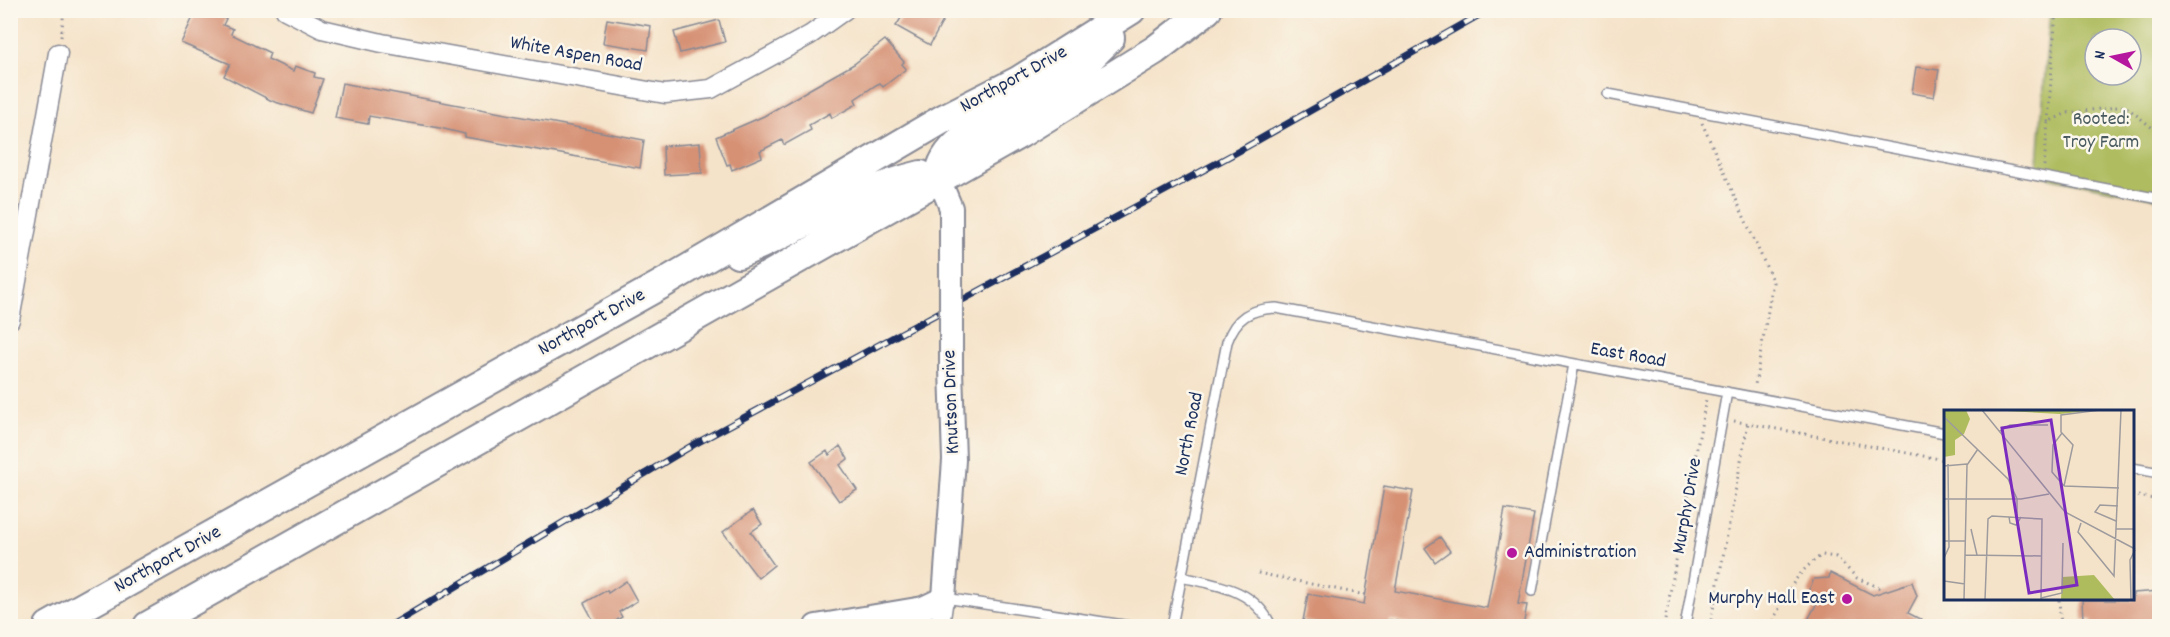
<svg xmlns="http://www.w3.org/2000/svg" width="2170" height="637" viewBox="0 0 2170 637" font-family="Dekko,sans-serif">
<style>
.green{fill:#afbc5e;stroke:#65765e;stroke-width:1.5;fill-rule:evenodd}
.building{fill:#d69175}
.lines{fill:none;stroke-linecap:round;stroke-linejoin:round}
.service-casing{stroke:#888994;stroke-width:12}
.minor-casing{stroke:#888994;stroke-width:21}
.tertiary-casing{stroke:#888994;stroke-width:26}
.primary-casing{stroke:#888994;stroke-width:32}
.path{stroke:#888994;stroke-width:3;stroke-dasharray:1.5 4.5;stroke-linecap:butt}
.service{stroke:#fff;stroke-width:9}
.minor{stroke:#fff;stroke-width:18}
.tertiary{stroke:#fff;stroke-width:22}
.primary{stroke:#fff;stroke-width:28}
.rail-casing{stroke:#1b2f5e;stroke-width:7}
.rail{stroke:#fbf7ec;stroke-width:4.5;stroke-dasharray:14;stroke-linecap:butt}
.tertiary-bridge-casing{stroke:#888994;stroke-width:26;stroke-linecap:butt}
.tertiary-bridge{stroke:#fff;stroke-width:22}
.poi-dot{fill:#b5179e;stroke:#fbf7ec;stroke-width:2}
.labels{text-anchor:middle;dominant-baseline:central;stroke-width:5;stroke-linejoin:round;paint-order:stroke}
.street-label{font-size:20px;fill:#1b2f5e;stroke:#fbf7ec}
.park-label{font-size:20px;fill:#47595e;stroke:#fbf7ec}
.poi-label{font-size:20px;fill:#1b2f5e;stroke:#fbf7ec;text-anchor:start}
.inset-road{fill:none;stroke:#9e9b9e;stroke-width:1.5}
.view{fill:#7b2cbf;fill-opacity:0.15;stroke:#7b2cbf;stroke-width:3}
.inset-edge{fill:none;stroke:#1b2f5e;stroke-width:3}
</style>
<rect width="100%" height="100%" fill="#fbf7ec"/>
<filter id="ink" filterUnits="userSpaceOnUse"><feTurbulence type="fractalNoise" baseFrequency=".0167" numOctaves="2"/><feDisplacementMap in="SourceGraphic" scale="12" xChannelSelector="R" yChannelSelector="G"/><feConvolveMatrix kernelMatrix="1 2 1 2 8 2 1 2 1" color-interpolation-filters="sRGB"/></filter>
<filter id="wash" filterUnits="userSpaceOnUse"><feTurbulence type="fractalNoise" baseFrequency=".008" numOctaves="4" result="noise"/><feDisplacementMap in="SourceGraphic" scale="24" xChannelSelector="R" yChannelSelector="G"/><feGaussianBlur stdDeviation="1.35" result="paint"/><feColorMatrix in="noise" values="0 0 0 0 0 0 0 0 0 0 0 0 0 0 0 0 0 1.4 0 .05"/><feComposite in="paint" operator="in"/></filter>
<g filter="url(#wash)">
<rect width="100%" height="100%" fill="#f5e3c9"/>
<!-- green -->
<path class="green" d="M 2050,11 L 2159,11 L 2159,199 L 2037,175 ZM 2095,39 L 2131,39 L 2131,75 L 2095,75 Z"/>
<g id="blocks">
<!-- building -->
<path class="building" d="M 906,10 L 940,10 L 946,15 L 930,45 L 896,26 Z
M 206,11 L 226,19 L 223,25 L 233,29 L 231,34 L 270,53 L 268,59 L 293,71 L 295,66 L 315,73 L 314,77 L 323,79 L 311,113 L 272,101 L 224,76 L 230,64 L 181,43 L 195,13 L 203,16 Z
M 607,19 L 651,26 L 648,50 L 603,43 Z
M 719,20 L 725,42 L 680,53 L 674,32 Z
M 885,40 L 904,62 L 902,64 L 906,69 L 883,87 L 880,83 L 876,85 L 855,99 L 857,104 L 832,118 L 830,113 L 809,125 L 811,130 L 784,145 L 782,140 L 760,151 L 762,157 L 732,170 L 730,164 L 727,165 L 716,137 L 764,116 L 810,89 L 854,64 Z
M 1916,67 L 1939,70 L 1934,97 L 1912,93 Z
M 342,83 L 644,140 L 640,168 L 465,137 L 465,134 L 440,128 L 369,116 L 368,124 L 335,118 Z
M 700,143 L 702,173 L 664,175 L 663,146 Z
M 840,446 L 848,459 L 840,465 L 857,490 L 839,501 L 811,462 L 827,451 L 829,455 Z
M 1384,486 L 1413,491 L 1395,591 L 1487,608 L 1505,509 L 1534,514 L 1518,604 L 1527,605 L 1523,627 L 1427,627 L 1390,620 L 1389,627 L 1335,627 L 1303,621 L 1308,594 L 1364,604 Z
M 753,510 L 762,524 L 751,532 L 774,565 L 758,578 L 723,532 Z
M 1440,537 L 1450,551 L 1435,562 L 1425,548 Z
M 1830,573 L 1873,595 L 1912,582 L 1917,596 L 1908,613 L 1935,627 L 1804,627 L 1817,603 L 1808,592 L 1814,579 L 1829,578 Z
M 626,581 L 637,601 L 619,612 L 622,617 L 606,627 L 597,627 L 584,603 L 607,590 L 608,593 Z
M 2160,591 L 2160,627 L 2092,627 L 2092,620 L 2083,620 L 2082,600 L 2133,600 L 2133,593 Z"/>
</g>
</g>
<g filter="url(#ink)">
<use href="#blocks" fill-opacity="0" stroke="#888994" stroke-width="1.5"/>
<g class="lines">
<!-- service casing -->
<g class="service-casing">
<path id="service" d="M 1608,94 L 2160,199
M 2132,468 L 2160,473
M 1181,577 C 1217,585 1255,589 1271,626
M 1532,591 L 1574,364
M 945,598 L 1130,626
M 1172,626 L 1227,342 C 1236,317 1250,309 1276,308 L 1945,433
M 1685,626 L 1727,392"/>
</g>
<!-- minor casing -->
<g class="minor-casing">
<path id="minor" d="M 285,10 L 322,29 L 382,43 L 665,94 L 711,89 L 810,35 L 845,10
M 10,320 L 58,53
M 940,626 L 944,598"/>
</g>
<!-- tertiary casing -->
<g class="tertiary-casing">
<path id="tertiary" d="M 939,179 L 951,208 L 951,260
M 816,626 L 923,608 L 944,598 L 954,460 L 951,369"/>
</g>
<!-- primary casing -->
<g class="primary-casing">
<path id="primary" d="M 939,179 C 943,131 1010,120 1044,97 C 1069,80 1089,59 1110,38
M 738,254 C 799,230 856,190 921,175
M 49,626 L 662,284 L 943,119 L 1018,81 L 1131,10
M 148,626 L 1021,133 L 1155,50 L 1207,10"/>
</g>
<!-- path -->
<path class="path" d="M 61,37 L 64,10
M 2048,122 L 2056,10
M 1702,123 L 1773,282 L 1755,385
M 2044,166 L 2048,122 L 2067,113 L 2125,106 L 2160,134
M 1734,421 L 1945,460
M 2132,495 L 2160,500
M 1258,573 L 1365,595
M 2059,600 L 2061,626
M 1664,626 L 1706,399
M 1710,626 L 1748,423
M 1770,626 C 1786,597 1792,575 1822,555 L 1836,557 L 1857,578 L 1880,588"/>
<!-- service -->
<use href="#service" class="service"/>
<!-- minor -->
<use href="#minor" class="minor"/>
<!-- tertiary -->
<use href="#tertiary" class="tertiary"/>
<!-- primary -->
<use href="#primary" class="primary"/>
<!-- rail casing -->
<g class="rail-casing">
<path id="rail" d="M 390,626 L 693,445 L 1239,151 L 1488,10"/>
</g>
<!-- rail -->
<use href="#rail" class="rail"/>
<!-- tertiary-bridge casing -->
<g class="tertiary-bridge-casing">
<path id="tertiary-bridge" d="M 951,369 L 951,260"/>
</g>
<!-- tertiary-bridge -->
<use href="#tertiary-bridge" class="tertiary-bridge"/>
</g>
</g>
<!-- markers -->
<g class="poi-dot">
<circle cx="1512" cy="553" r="6"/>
<circle cx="1847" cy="599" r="6"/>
</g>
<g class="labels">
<!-- street labels -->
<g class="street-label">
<text transform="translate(576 55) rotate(10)">White Aspen Road</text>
<text transform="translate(1014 80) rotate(-29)">Northport Drive</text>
<text transform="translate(592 323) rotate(-29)">Northport Drive</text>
<text transform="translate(1628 356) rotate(10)">East Road</text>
<text transform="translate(952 402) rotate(-92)">Knutson Drive</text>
<text transform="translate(1190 434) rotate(-79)">North Road</text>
<text transform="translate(1688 506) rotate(-80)">Murphy Drive</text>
<text transform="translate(168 560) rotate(-29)">Northport Drive</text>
</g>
<!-- park labels -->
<g class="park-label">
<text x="2101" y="120">Rooted:<tspan x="2101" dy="23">Troy Farm</tspan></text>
</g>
<!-- poi labels -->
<g class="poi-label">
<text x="1524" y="553">Administration</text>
<text x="1835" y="599" text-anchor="end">Murphy Hall East</text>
</g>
</g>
<!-- overview -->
<g transform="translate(1944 410)">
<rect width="190" height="190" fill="#f5e3c9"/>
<path d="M 0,0 L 22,0 L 26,9 L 20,24 L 11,30 L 11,45 L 0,47 ZM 44,0 L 152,0 L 116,4 ZM 150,165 L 171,190 L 117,190 L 118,167 Z" fill="#afbc5e"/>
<path class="inset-road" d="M 38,0 L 121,102 L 191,139M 0,7 L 64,69 L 73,89 L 73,107M 56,21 L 66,15 L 104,15M 118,23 L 109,35 L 108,62 L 120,76M 0,56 L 23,54M 120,76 L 129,35 L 117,22 L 117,5 L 156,0M 120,76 L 175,78M 0,89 L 77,89 L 105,84M 65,107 L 66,113 L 72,115 L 77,107M 172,111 L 151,102 L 156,95 L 174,96M 137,113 L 134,122 L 170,166 L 177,0M 27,119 L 33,145M 172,119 L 191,119M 0,131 L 22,131M 21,145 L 98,146M 0,148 L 5,137 L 4,54M 0,171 L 21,174M 97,188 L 118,183 L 119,133M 20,190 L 23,55 L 34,39M 41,190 L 44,109 L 48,106 L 98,109 L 97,190M 187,190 L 186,150 L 191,140"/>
<path class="view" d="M 107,10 L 133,175 L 85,183 L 58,18 Z"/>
<rect width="190" height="190" class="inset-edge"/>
</g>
<!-- margin -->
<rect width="2170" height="637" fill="none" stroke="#fbf7ec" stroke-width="36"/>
<!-- north arrow -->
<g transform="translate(2113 57) rotate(279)"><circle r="28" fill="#fbf7ec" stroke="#a1a7b3" stroke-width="1.5"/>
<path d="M0-4.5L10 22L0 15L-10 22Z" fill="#b5179e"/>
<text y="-9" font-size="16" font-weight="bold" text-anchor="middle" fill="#1b2f5e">N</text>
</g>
</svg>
